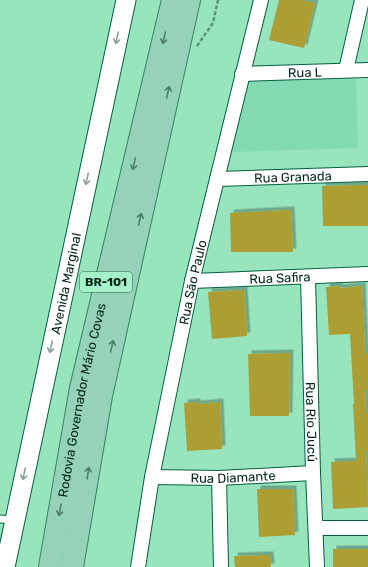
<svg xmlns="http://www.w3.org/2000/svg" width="368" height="567" viewBox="0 0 368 567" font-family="Rubik,sans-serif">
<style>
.built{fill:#83dab0}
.building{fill:#ac9e31;filter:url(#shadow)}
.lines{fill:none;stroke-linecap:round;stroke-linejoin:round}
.lane-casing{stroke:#036040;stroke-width:9}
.street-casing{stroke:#036040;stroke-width:16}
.secondary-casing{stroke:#036040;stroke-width:21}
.primary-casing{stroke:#358362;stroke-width:24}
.path{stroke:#5a9579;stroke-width:2.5;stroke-dasharray:4 2;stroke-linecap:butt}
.lane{stroke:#fff;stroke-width:7}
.street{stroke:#fff;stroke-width:14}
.secondary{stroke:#fff;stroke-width:19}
.primary{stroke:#95d2b8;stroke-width:22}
.oneway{stroke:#8f9e98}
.oneway2{stroke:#4e7d69}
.labels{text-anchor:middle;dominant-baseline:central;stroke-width:4;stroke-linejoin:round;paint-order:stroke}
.shield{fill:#a4f1ca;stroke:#35644f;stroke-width:1}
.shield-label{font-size:12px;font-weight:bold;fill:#06281a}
.street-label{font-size:13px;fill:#06281a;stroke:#a4f1ca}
</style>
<defs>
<filter id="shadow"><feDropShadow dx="3.5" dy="-3.5" stdDeviation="0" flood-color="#0004"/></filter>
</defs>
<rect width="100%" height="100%" fill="#97e4bd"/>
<!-- built -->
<path class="built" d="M 249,79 L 356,79 L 358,148 L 232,152 Z"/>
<!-- building -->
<path class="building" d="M 279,0 L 302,0 L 315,3 L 304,48 L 269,40 Z
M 368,185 L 368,226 L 323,226 L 322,186 Z
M 291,210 L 293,252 L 231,252 L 230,213 Z
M 339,286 L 339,288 L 362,286 L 365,353 L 368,353 L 368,381 L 367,381 L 367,391 L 365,391 L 366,413 L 368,413 L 368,451 L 366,451 L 368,507 L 333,509 L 331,462 L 356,461 L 353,404 L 354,404 L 350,334 L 329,335 L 326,287 Z
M 244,290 L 247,336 L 212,339 L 208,292 Z
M 290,353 L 289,416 L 250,416 L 248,354 Z
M 197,402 L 197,404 L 220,402 L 222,449 L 187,451 L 184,403 Z
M 257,489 L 293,489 L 295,535 L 259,537 Z
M 333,549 L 368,549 L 368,567 L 333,567 Z
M 270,555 L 271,567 L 235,567 L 234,556 Z"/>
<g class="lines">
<!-- lane casing -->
<g class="lane-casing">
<path id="lane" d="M 0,519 L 14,520"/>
</g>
<!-- street casing -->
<g class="street-casing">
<g id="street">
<path d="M 346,70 L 362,0"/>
<path id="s1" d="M 242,74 L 368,70"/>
<path id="s2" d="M 217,179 L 368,174"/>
<path id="s3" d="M 308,277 L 313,473 L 317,567"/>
<path id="s4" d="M 192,281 L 368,274"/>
<path id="s5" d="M 152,477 L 219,478 L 313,473"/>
<path d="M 219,478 L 221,567"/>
<path d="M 316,528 L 368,528"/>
<path id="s6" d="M 138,567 L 152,477 L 192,281 L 261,0"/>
</g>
</g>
<!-- secondary casing -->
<g class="secondary-casing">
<g id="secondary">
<path id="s7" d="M 5,567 L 126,0"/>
</g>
</g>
<!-- primary casing -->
<g class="primary-casing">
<g id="primary">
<path id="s8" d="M 50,567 L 81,388 L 173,0"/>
<path d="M 72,567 L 101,396 L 189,0"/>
</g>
</g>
<!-- path -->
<path class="path" d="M 197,46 L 213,23 L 218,0"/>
<!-- lane -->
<use href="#lane" class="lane"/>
<!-- street -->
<use href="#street" class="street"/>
<!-- secondary -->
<use href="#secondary" class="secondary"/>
<!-- primary -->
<use href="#primary" class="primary"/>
</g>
<!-- one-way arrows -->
<defs><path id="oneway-shaft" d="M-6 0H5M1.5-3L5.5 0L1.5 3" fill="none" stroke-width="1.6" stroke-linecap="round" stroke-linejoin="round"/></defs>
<g class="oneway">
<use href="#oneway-shaft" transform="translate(117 38) rotate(102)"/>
<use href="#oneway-shaft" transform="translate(87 179) rotate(102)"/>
<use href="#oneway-shaft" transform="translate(51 347) rotate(102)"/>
<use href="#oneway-shaft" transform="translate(24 474) rotate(102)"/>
</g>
<g class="oneway2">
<use href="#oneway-shaft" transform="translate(164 38) rotate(103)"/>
<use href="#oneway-shaft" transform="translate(168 92) rotate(-77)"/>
<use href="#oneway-shaft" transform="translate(134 164) rotate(103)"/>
<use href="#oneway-shaft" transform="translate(140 219) rotate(-77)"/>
<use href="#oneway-shaft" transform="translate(112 346) rotate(-77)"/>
<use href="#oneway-shaft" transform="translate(88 473) rotate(-81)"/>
<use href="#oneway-shaft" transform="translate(60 510) rotate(100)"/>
</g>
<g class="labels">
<!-- shield labels -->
<rect class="shield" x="80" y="272" width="52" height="20" rx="3"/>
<g class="shield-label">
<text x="106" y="282">BR-101</text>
</g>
<!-- street labels -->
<g class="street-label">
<text stroke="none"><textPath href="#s1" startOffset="63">Rua L</textPath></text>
<text stroke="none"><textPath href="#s2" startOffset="76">Rua Granada</textPath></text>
<text stroke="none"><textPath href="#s4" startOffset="88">Rua Safira</textPath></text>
<text stroke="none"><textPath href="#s6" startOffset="290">Rua São Paulo</textPath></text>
<text stroke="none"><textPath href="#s7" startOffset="290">Avenida Marginal</textPath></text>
<text stroke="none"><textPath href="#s8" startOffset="170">Rodovia Governador Mário Covas</textPath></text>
<text stroke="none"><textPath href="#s3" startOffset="145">Rua Rio Jucú</textPath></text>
<text stroke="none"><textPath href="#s5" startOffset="81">Rua Diamante</textPath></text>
</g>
</g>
</svg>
